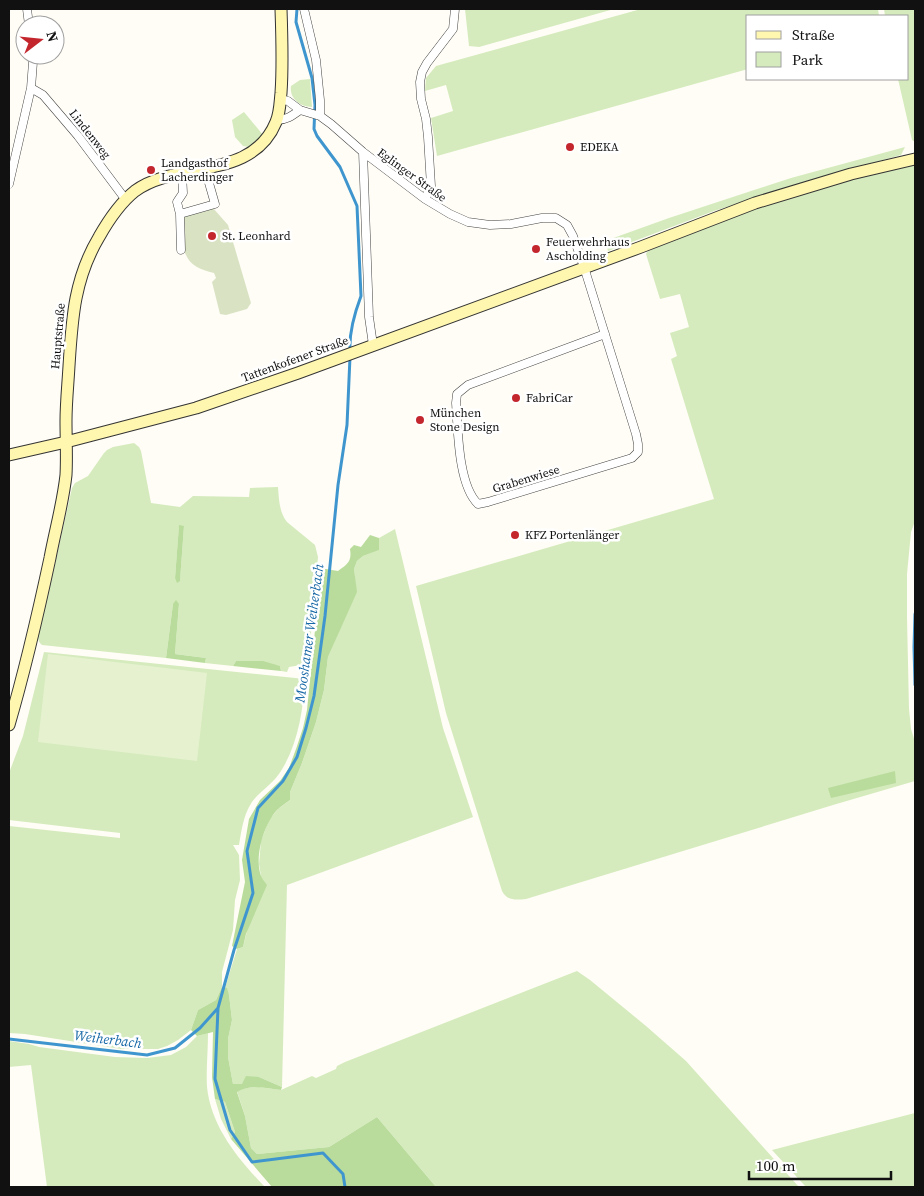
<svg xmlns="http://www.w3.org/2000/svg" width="924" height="1196" viewBox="0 0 924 1196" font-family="'Source Serif 4',serif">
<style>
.green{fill:#d5ebbd;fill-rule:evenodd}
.forest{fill:#b9dc9c}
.cemetery{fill:#d9e3c4}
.pitch{fill:#e6f2cf}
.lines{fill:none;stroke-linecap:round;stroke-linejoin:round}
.stream{stroke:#3f96cf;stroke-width:3}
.street-casing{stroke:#444;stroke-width:9}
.secondary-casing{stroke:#333;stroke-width:13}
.street{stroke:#fff;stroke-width:8}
.secondary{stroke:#fff6b0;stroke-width:11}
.poi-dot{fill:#c4262e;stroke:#fff;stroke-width:2}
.labels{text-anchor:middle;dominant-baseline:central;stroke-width:5;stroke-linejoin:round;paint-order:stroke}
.street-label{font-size:12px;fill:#111;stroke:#fff}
.poi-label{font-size:12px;fill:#111;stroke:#fff;text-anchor:start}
.water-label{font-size:14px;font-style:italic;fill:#1768a6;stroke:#fff}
</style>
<rect width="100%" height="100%" fill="#fffdf5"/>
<!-- green -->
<path class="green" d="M 465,9 L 614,9 L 479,47 L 469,46 Z
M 641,9 L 878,9 L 879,16 L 748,16 L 748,69 L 437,156 L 431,118 L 453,111 L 446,85 L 425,91 L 426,78 L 436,66 Z
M 884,9 L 915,9 L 915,142 L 912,140 L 898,79 L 908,79 L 908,16 L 885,16 Z
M 310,79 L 312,107 C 301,107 289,99 291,86 L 300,80 Z
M 244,112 L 263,135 L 257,142 L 249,147 L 243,146 L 235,137 L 232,120 Z
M 905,147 L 901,155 L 816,179 L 714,211 L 608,251 L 605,241 L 669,218 L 791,178 Z
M 915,164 L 915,521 L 911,532 L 907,574 L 907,618 L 909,709 L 911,729 L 915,742 L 915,781 L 833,805 L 526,899 C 516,900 507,901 502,891 L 446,713 L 416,586 L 714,499 L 671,359 L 677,356 L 670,333 L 689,327 L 680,294 L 660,299 L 646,254 L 647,252 C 662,244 680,238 696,231 C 766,202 841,181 915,164 Z
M 134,443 L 139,447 L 141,451 L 151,503 L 180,507 L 193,496 L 249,497 L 250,488 L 278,487 C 279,499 279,512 287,522 L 315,545 L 318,557 L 308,667 L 301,665 L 289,667 L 287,672 L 281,671 L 280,666 L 236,661 L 233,666 L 205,663 L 206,658 L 175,654 L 179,604 L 173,604 L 166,658 L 42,645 C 38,642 38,638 38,634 L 48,595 L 72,488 L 75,483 L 88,476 L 104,453 L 107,450 L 113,447 ZM 179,526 L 184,526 L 180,580 L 175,578 Z
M 395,529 L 443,728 L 473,817 L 287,885 L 282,1087 L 259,1077 L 242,1084 L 233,1084 L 228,1057 L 228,1039 L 232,1020 L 229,995 L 225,988 L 237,949 L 243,947 L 261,876 L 259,864 L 261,841 L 269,820 L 278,809 L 290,800 L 290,792 L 302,763 L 316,722 L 324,690 L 328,657 L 356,592 L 354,569 L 357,561 L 363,556 L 378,550 L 379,538 Z
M 44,652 L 305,679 C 303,711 298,744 281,771 C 275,781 265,788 257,796 C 244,809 242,828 239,845 L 233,845 L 239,855 L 240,880 L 235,900 L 233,930 L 222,972 L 222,987 L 216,1000 L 198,1010 L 191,1030 L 178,1040 L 167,1046 L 158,1049 L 121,1049 L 25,1034 L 9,1033 L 9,826 L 120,838 L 120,833 L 9,820 L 9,773 L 23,736 Z
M 577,971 L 590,980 L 646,1026 L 686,1061 L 799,1187 L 436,1187 L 377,1117 L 329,1147 L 257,1154 L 251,1148 L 245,1116 L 237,1091 L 243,1088 L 259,1087 L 281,1090 L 312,1076 L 316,1078 L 336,1069 L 337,1066 L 345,1062 Z
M 208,1033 C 208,1051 206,1070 207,1087 C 211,1127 239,1160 265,1187 L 47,1187 L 31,1065 L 9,1067 L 9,1041 L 29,1044 L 39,1047 L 115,1057 L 147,1058 L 171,1055 L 186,1047 L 197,1036 Z
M 215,1099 L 225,1102 L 235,1132 L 231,1139 L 221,1119 Z
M 915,1113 L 915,1187 L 806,1187 L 772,1150 Z"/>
<!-- forest -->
<path class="forest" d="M 179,525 L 184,526 L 180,581 L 177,583 L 175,578 Z
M 370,535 L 379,538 L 379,550 L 363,556 L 357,561 L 354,569 L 357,592 L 328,657 L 324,690 L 316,722 L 302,763 L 290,792 L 290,800 C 286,803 281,806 277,810 C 264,824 254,857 261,876 C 262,879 265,882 267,885 L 246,934 L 243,947 L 237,949 L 232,946 L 245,882 L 242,860 L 249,819 L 260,800 L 280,781 L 289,768 L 296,749 L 303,728 L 307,710 L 315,630 L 320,568 L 338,571 C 348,564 352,561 350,549 L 354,545 L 361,547 Z
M 176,600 L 179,604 L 175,654 L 206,658 L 205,663 L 166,658 L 173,604 Z
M 236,661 L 263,661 L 280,666 L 281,671 L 233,666 Z
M 895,771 L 896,783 L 831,798 L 828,788 Z
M 222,987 L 227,988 L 229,995 L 232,1020 L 228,1039 L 228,1057 L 233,1084 L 242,1084 L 246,1076 L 259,1077 L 282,1087 L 281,1090 C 266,1088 249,1084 237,1092 L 245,1116 L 251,1148 L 257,1154 L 329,1147 L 377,1117 L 436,1187 L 272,1187 L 231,1139 L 235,1132 L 225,1102 L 215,1099 L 212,1077 L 213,1032 L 197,1036 L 191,1030 L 198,1010 L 216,1000 Z"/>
<!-- cemetery -->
<path class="cemetery" d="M 213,208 L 228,225 L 251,303 L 247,309 L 226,315 L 220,314 L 212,282 L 216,278 L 214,273 C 199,269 189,266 184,250 L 182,217 Z"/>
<!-- pitch -->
<path class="pitch" d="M 48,654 L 207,673 L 197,761 L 38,742 Z"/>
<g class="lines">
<!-- stream -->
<path class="stream" d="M 297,9 L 296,22 L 312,78 L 315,105 L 314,129 L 317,136 L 340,167 L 357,206 L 361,296 C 355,312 349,334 350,351
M 915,614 L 914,647 L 915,685
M 9,1039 L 147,1055 L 175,1048 L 200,1028 L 218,1008
M 345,1187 L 343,1174 L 323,1153 L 252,1162 L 230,1130 L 215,1079 L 218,1008 L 234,950 L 253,893 L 247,851 L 258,808 L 283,781 L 297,757 L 306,728 L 314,696 L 325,616 L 338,485 L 347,425 L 350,357"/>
<!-- street casing -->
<g class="street-casing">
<path id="street" d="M 27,9 L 29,25
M 304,9 L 316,60 L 320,100 L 320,116
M 31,88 L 43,95 L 78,136 L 126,200
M 280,99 L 288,101 L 300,110
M 277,120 C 287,120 293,115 300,110 L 320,116 L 331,124 L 363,152 L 425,199 L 450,214 L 468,222 L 490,225 L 511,224 L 542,218 L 556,218 L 567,225 L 573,236 L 584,267 L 636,434 L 638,444 L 638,452 L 632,458 L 488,502 L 478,504 C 458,485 458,430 456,403 L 457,394 L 468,385 L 605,334
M 363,152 L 369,317 L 373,345
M 9,184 L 31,88 L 33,62 L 32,55
M 425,199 L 431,186 L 428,137 L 426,119 L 421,99 L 420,82 L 422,72 L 427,63 L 453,29 L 455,9
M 180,214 L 215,204 L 205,169
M 181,250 L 180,214 L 177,202 L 183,193 L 182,174"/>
</g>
<!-- secondary casing -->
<g class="secondary-casing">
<path id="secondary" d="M 9,455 L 66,442 L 196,408 L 298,373 L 641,247 L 755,203 L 851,174 L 915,159
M 9,725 C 25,670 38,614 50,558 C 55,531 63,503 66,475 C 67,457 66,439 66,421 C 66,403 68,384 69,366 C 72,319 74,279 99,237 C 108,221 120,203 135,191 C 177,160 252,181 276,122 C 280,113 280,102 281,93 C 283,65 282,37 281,9"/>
</g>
<!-- street -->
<use href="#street" class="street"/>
<!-- secondary -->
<use href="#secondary" class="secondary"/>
</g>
<!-- markers -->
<g class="poi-dot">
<circle cx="570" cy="147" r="5"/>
<circle cx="151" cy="170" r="5"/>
<circle cx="212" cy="236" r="5"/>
<circle cx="536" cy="249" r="5"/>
<circle cx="516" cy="398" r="5"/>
<circle cx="420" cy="420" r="5"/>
<circle cx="515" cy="535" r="5"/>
</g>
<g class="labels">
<!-- street labels -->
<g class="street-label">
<text transform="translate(90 134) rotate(52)">Lindenweg</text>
<text transform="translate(412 175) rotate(36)">Eglinger Straße</text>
<text transform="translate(58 336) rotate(-85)">Hauptstraße</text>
<text transform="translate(295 359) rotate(-20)">Tattenkofener Straße</text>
<text transform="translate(526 479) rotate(-17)">Grabenwiese</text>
</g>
<!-- poi labels -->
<g class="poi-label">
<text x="580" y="147">EDEKA</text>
<text x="161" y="163">Landgasthof<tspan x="161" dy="14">Lacherdinger</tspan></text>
<text x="222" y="236">St. Leonhard</text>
<text x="546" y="242">Feuerwehrhaus<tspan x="546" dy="14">Ascholding</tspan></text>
<text x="526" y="398">FabriCar</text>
<text x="430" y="413">München<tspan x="430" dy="14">Stone Design</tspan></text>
<text x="525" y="535">KFZ Portenlänger</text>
</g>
<!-- water labels -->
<g class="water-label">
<text transform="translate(309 633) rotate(-82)">Mooshamer Weiherbach</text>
<text transform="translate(108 1039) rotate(7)">Weiherbach</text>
</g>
</g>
<!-- border -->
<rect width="924" height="1196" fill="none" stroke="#111111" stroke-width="20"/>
<!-- legend -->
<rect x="746" y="15" width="162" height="65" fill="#ffffff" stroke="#a0a0a0"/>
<rect x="756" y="31" width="25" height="8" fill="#fff6b0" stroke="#a0a0a0"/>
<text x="792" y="40" font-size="15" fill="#111111">Straße</text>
<rect x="756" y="52" width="25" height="15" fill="#d5ebbd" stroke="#a0a0a0"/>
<text x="792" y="65" font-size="15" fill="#111111">Park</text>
<!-- north arrow -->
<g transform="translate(40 40) rotate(74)"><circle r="24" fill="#ffffff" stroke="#a0a0a0"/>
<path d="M0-4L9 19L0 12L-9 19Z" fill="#c4262e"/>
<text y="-8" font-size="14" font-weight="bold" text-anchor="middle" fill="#111111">N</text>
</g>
<!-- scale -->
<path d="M749 1171v8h142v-8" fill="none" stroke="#111111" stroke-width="2.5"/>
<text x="756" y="1171" font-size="15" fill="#111111" stroke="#ffffff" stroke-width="4" paint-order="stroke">100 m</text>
</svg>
